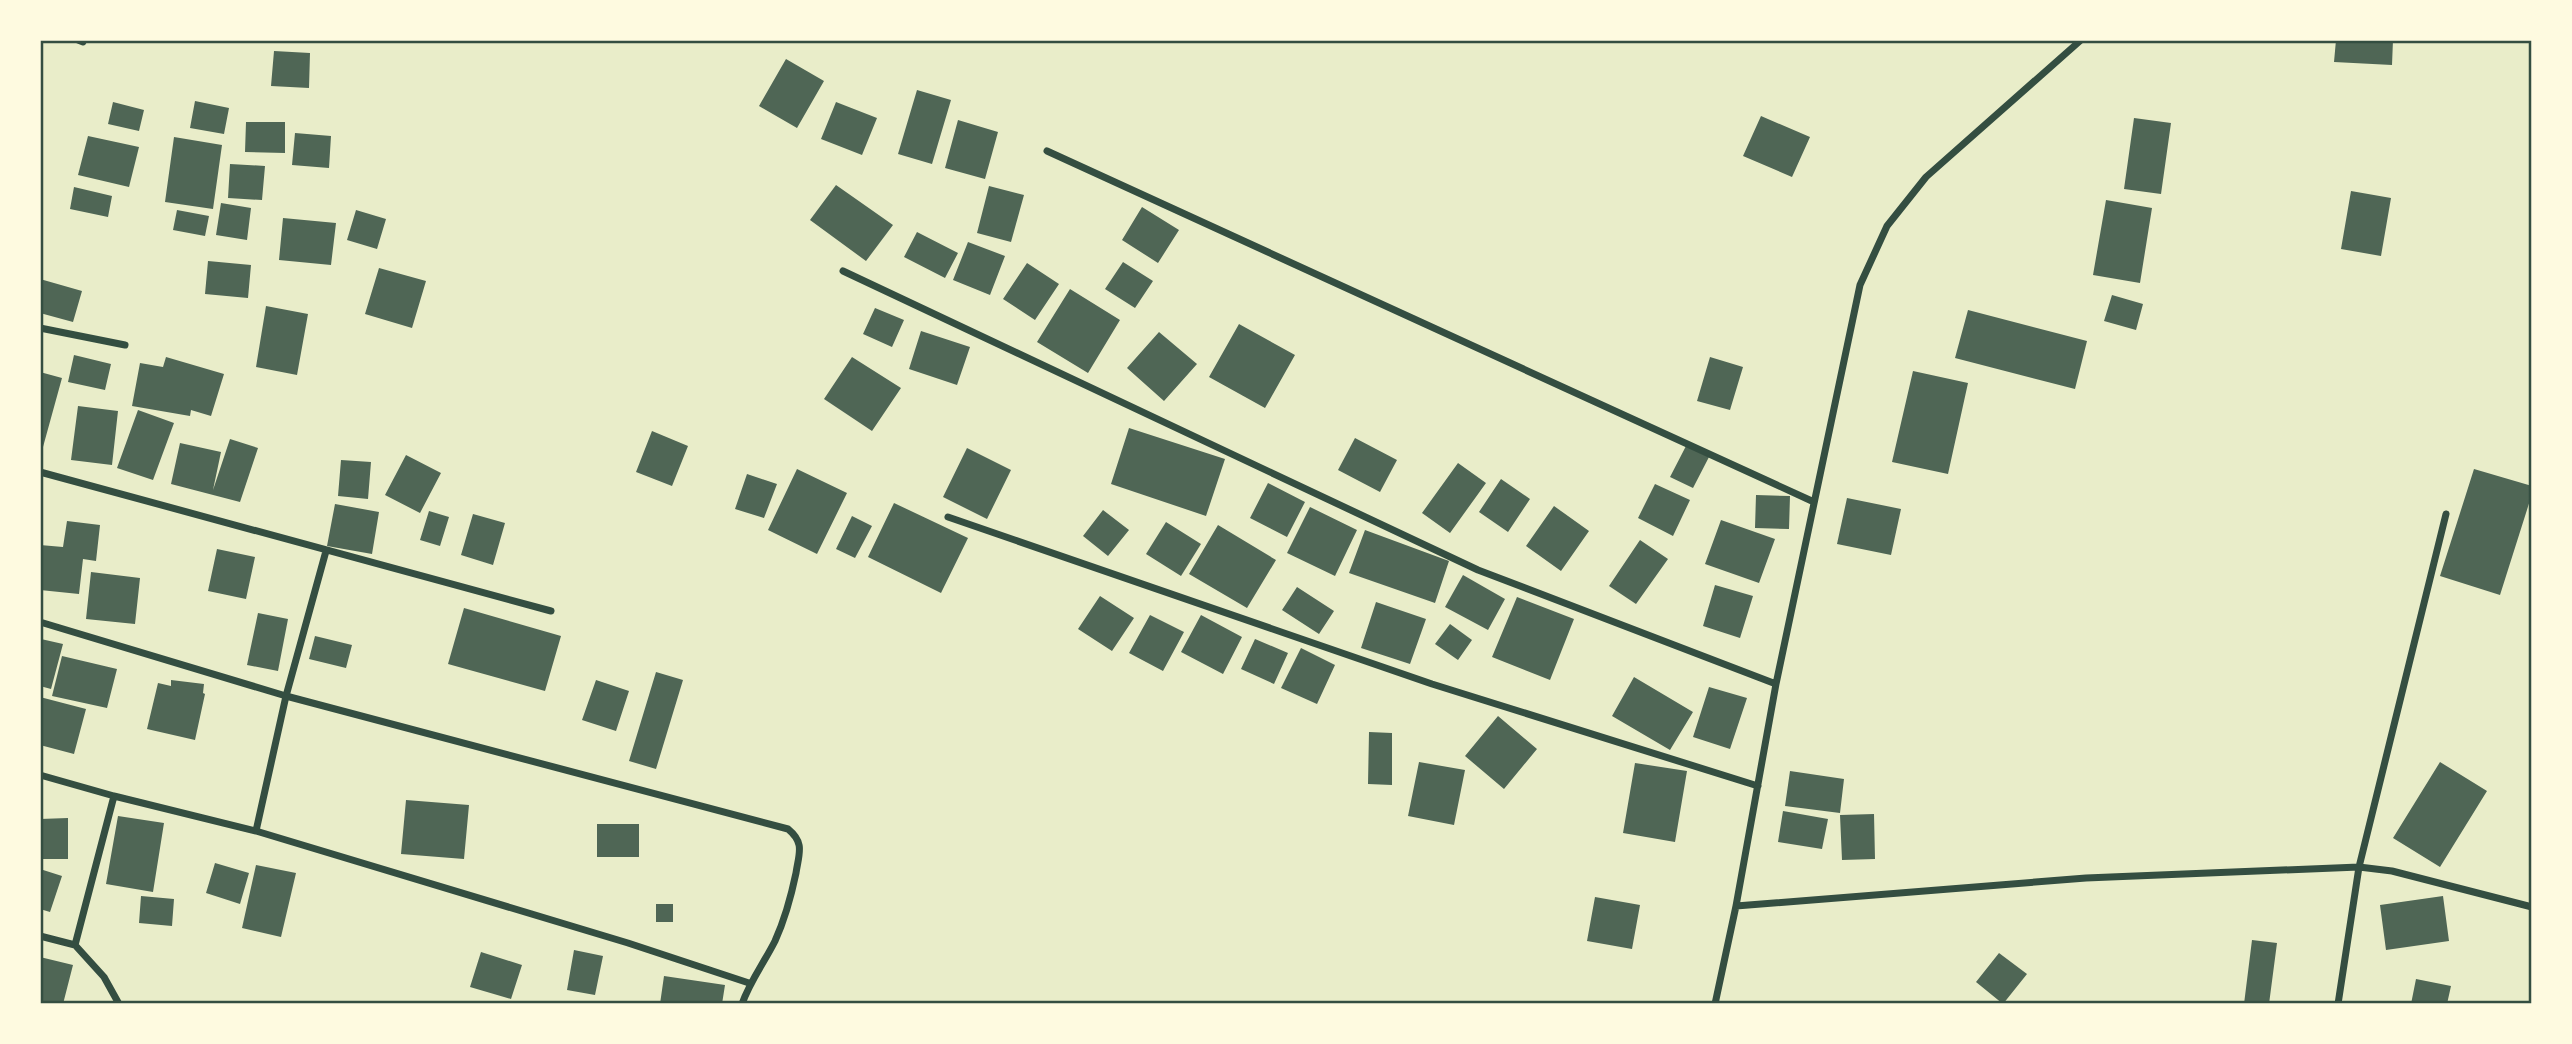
<svg xmlns="http://www.w3.org/2000/svg" width="2572" height="1044" viewBox="0 0 2572 1044" font-family="'Zilla Slab',serif">
<style>
.building{fill:#4f6655}
.lines{fill:none;stroke-linecap:round;stroke-linejoin:round}
.minor{stroke:#344e41;stroke-width:7}
.neatline{fill:none;stroke:#344e41;stroke-width:2.5}
</style>
<rect width="100%" height="100%" fill="#e9edc9"/>
<!-- building -->
<path class="building" d="M 2336,40 L 2393,40 L 2392,65 L 2334,62 Z
M 274,51 L 310,53 L 309,88 L 271,86 Z
M 786,59 L 824,81 L 797,128 L 759,106 Z
M 917,90 L 951,100 L 932,164 L 898,154 Z
M 195,101 L 229,108 L 224,134 L 190,128 Z
M 113,102 L 144,110 L 139,131 L 108,124 Z
M 836,102 L 877,118 L 862,155 L 821,139 Z
M 1761,116 L 1810,137 L 1792,177 L 1743,156 Z
M 2134,118 L 2171,123 L 2161,194 L 2124,189 Z
M 958,120 L 998,132 L 985,179 L 945,168 Z
M 246,122 L 285,122 L 285,153 L 245,152 Z
M 295,133 L 331,136 L 329,168 L 292,165 Z
M 88,136 L 139,147 L 129,187 L 78,175 Z
M 174,137 L 222,145 L 213,209 L 165,202 Z
M 230,164 L 265,166 L 262,200 L 228,198 Z
M 836,185 L 893,225 L 866,261 L 810,220 Z
M 989,186 L 1024,195 L 1011,242 L 977,233 Z
M 74,187 L 112,196 L 108,217 L 70,209 Z
M 2351,191 L 2391,198 L 2381,256 L 2341,249 Z
M 2106,200 L 2152,208 L 2140,283 L 2093,275 Z
M 221,203 L 251,208 L 247,240 L 216,235 Z
M 1142,207 L 1179,230 L 1158,263 L 1122,240 Z
M 177,210 L 209,216 L 205,236 L 173,230 Z
M 356,210 L 386,219 L 377,249 L 347,240 Z
M 283,218 L 336,223 L 331,265 L 279,260 Z
M 917,232 L 958,253 L 945,278 L 904,257 Z
M 968,242 L 1005,256 L 990,295 L 953,280 Z
M 208,261 L 251,265 L 248,298 L 205,294 Z
M 1123,262 L 1153,281 L 1135,308 L 1105,289 Z
M 1027,263 L 1059,284 L 1035,320 L 1003,299 Z
M 379,268 L 426,281 L 412,328 L 365,314 Z
M 40,279 L 82,291 L 73,322 L 40,313 Z
M 1070,289 L 1120,320 L 1088,373 L 1037,342 Z
M 2112,295 L 2143,304 L 2136,330 L 2104,321 Z
M 266,306 L 308,314 L 297,375 L 256,367 Z
M 875,308 L 904,320 L 892,347 L 863,334 Z
M 1968,310 L 2087,341 L 2075,389 L 1955,358 Z
M 1239,324 L 1295,355 L 1265,408 L 1209,377 Z
M 921,331 L 970,347 L 957,385 L 909,369 Z
M 1159,332 L 1197,364 L 1164,401 L 1127,368 Z
M 74,355 L 111,364 L 105,390 L 68,382 Z
M 166,357 L 224,374 L 211,416 L 191,410 L 190,416 L 132,406 L 140,363 L 163,367 Z
M 852,357 L 901,388 L 872,431 L 824,399 Z
M 1710,357 L 1743,367 L 1730,410 L 1697,401 Z
M 1913,371 L 1968,383 L 1948,474 L 1892,462 Z
M 40,372 L 62,378 L 43,447 L 40,446 Z
M 78,406 L 118,411 L 112,465 L 71,460 Z
M 138,410 L 174,423 L 153,480 L 117,468 Z
M 1129,428 L 1225,459 L 1206,516 L 1111,484 Z
M 652,431 L 688,446 L 672,486 L 636,472 Z
M 1355,438 L 1397,460 L 1380,492 L 1338,470 Z
M 230,439 L 258,448 L 240,502 L 171,484 L 180,443 L 221,452 L 213,490 Z
M 1686,446 L 1709,457 L 1693,488 L 1670,477 Z
M 967,448 L 1011,470 L 987,519 L 943,497 Z
M 406,455 L 441,473 L 420,513 L 385,495 Z
M 341,460 L 371,462 L 368,499 L 338,496 Z
M 1458,463 L 1486,483 L 1450,533 L 1422,513 Z
M 797,469 L 847,493 L 817,554 L 768,530 Z
M 2474,469 L 2532,486 L 2532,494 L 2500,595 L 2440,576 Z
M 747,474 L 777,484 L 764,518 L 735,509 Z
M 1501,479 L 1530,499 L 1508,532 L 1479,512 Z
M 1268,483 L 1305,502 L 1287,537 L 1250,518 Z
M 1655,484 L 1690,500 L 1673,536 L 1638,518 Z
M 1756,495 L 1790,496 L 1789,529 L 1755,528 Z
M 1847,498 L 1901,509 L 1891,555 L 1837,544 Z
M 894,503 L 968,538 L 941,593 L 868,557 Z
M 335,504 L 379,512 L 372,554 L 327,546 Z
M 1554,506 L 1589,531 L 1561,571 L 1526,546 Z
M 1310,507 L 1357,530 L 1335,576 L 1287,553 Z
M 1103,510 L 1129,530 L 1108,556 L 1083,536 Z
M 429,511 L 449,517 L 440,546 L 420,540 Z
M 473,514 L 505,523 L 493,565 L 461,555 Z
M 852,516 L 872,526 L 855,558 L 836,549 Z
M 1721,520 L 1775,539 L 1759,583 L 1705,564 Z
M 67,521 L 100,525 L 96,561 L 83,559 L 79,594 L 40,590 L 40,545 L 63,547 Z
M 1166,522 L 1201,544 L 1181,576 L 1146,554 Z
M 1218,525 L 1276,560 L 1247,608 L 1189,574 Z
M 1365,530 L 1449,561 L 1435,603 L 1349,573 Z
M 1640,540 L 1668,559 L 1636,604 L 1609,586 Z
M 217,549 L 255,557 L 246,599 L 208,591 Z
M 91,572 L 140,578 L 135,624 L 86,619 Z
M 1463,575 L 1505,599 L 1488,630 L 1445,607 Z
M 1715,585 L 1753,596 L 1740,638 L 1703,626 Z
M 1297,587 L 1334,611 L 1319,634 L 1282,610 Z
M 1100,596 L 1134,618 L 1112,651 L 1078,629 Z
M 1517,597 L 1574,619 L 1550,680 L 1492,657 Z
M 1376,602 L 1426,619 L 1410,664 L 1361,648 Z
M 464,608 L 561,636 L 545,691 L 448,664 Z
M 258,613 L 288,619 L 278,671 L 247,665 Z
M 1150,615 L 1184,632 L 1163,671 L 1129,653 Z
M 1201,615 L 1242,637 L 1223,674 L 1181,652 Z
M 1450,624 L 1472,640 L 1458,660 L 1435,644 Z
M 315,636 L 352,645 L 346,668 L 309,659 Z
M 41,639 L 63,644 L 51,689 L 40,686 Z
M 1255,639 L 1288,653 L 1274,684 L 1241,669 Z
M 1301,648 L 1335,665 L 1317,704 L 1281,688 Z
M 62,656 L 117,669 L 107,708 L 52,696 Z
M 656,672 L 683,680 L 656,769 L 629,761 Z
M 1634,677 L 1693,712 L 1670,750 L 1612,716 Z
M 171,680 L 204,684 L 203,693 L 205,694 L 195,740 L 147,729 L 158,683 L 171,686 Z
M 596,680 L 629,691 L 616,731 L 582,720 Z
M 1709,687 L 1747,698 L 1730,749 L 1693,737 Z
M 40,697 L 86,709 L 74,754 L 40,745 Z
M 1498,716 L 1537,749 L 1504,789 L 1465,756 Z
M 1369,732 L 1392,733 L 1392,785 L 1368,784 Z
M 1419,762 L 1465,770 L 1454,825 L 1408,816 Z
M 2440,762 L 2487,791 L 2440,867 L 2393,838 Z
M 1635,763 L 1687,771 L 1675,842 L 1623,833 Z
M 1790,771 L 1844,779 L 1840,813 L 1785,806 Z
M 406,800 L 469,805 L 464,859 L 401,854 Z
M 1783,811 L 1828,819 L 1822,849 L 1778,842 Z
M 1874,814 L 1875,859 L 1842,860 L 1840,815 Z
M 118,816 L 164,823 L 153,892 L 106,884 Z
M 68,818 L 68,859 L 40,859 L 40,819 Z
M 597,824 L 639,824 L 639,857 L 597,857 Z
M 215,863 L 249,873 L 240,904 L 206,893 Z
M 256,865 L 296,873 L 281,937 L 242,928 Z
M 40,869 L 62,876 L 50,912 L 40,909 Z
M 141,896 L 174,899 L 172,926 L 139,923 Z
M 2443,896 L 2449,941 L 2386,950 L 2380,905 Z
M 1595,897 L 1640,905 L 1632,949 L 1587,941 Z
M 656,904 L 673,904 L 673,922 L 656,922 Z
M 2252,940 L 2277,943 L 2269,1004 L 2244,1004 Z
M 574,950 L 603,956 L 595,995 L 567,990 Z
M 481,952 L 522,965 L 511,999 L 470,987 Z
M 1999,953 L 2027,974 L 2003,1004 L 1976,982 Z
M 40,957 L 73,965 L 63,1004 L 40,1004 Z
M 664,976 L 725,985 L 722,1004 L 660,1004 Z
M 2416,979 L 2451,986 L 2447,1004 L 2411,1004 Z"/>
<g class="lines">
<!-- minor -->
<path class="minor" d="M 78,40 L 83,42
M 1047,151 L 1814,502
M 843,271 L 1478,570 L 1776,684
M 40,328 L 125,345
M 40,472 L 551,611
M 948,517 L 1432,684 L 1758,786
M 40,622 L 286,696 L 788,829 C 805,843 799,853 796,873 C 791,897 785,919 775,941 C 764,963 750,981 742,1004
M 40,775 L 114,796 L 256,831 L 628,943 L 749,983
M 256,831 L 286,696 L 326,551
M 1736,906 L 2086,878 L 2359,867 L 2392,871 L 2532,907
M 40,936 L 75,945 L 104,977 L 119,1004
M 75,945 L 114,796
M 1715,1004 L 1736,906 L 1776,684 L 1860,285 L 1887,226 L 1926,177 L 2081,40
M 2338,1004 L 2359,867 L 2446,514"/>
</g>
<!-- border -->
<rect width="2572" height="1044" fill="none" stroke="#fefae0" stroke-width="84"/>
<rect x="42" y="42" width="2488" height="960" class="neatline"/>
</svg>
